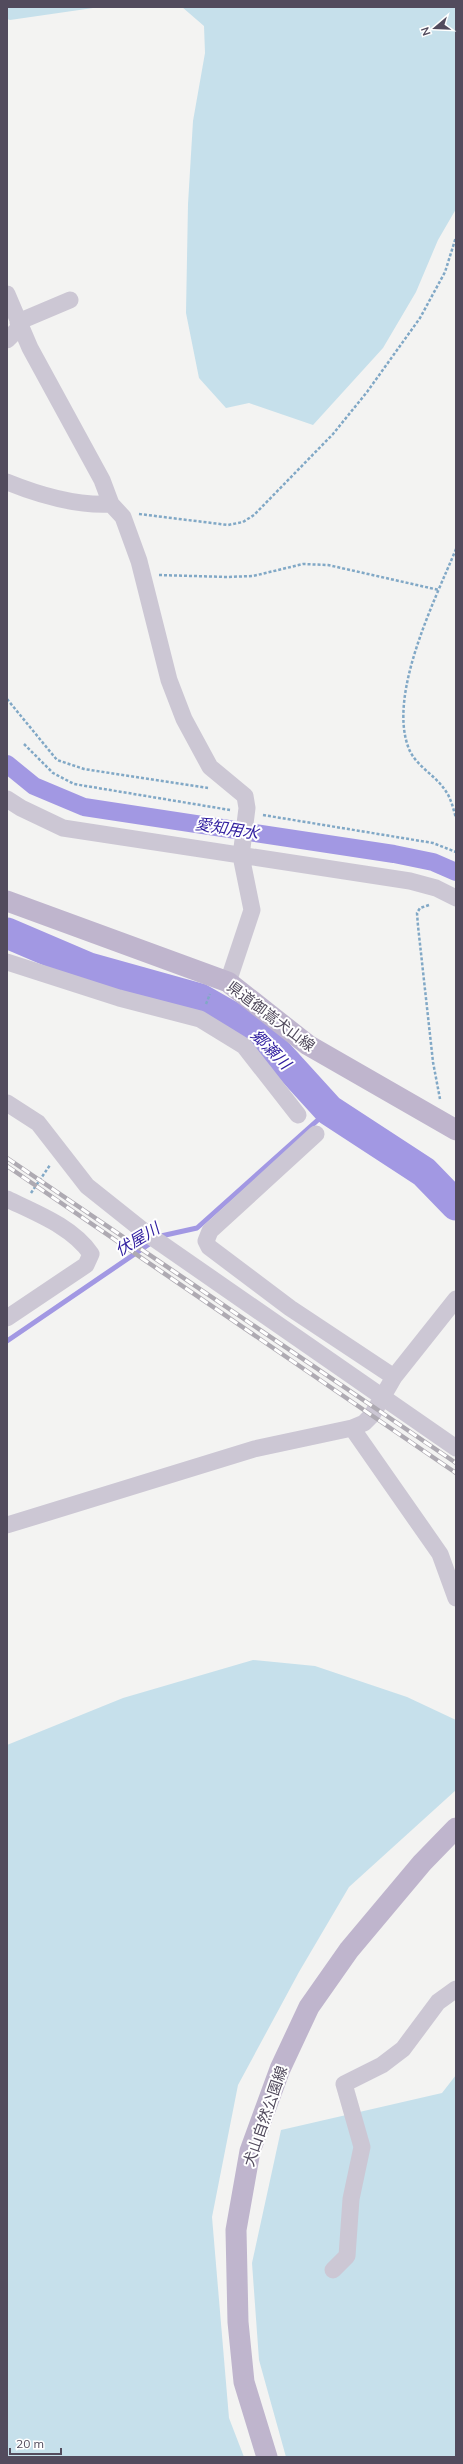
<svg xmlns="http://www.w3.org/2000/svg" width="463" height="2464" viewBox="0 0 463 2464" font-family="Mulish,'Noto Sans JP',sans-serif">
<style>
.green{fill:#c6e0eb}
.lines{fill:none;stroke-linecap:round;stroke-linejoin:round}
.stream{stroke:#a298e3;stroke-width:5}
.canal{stroke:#a298e3;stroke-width:18}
.river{stroke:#a298e3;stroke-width:31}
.path{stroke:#81a8c6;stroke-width:2.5;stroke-dasharray:3 2;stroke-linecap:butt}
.minor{stroke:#ccc7d4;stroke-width:17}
.major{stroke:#bfb5cd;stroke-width:21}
.rail-casing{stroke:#aeaab2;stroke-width:4.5}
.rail{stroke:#fff;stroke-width:3;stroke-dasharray:9;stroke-linecap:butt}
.labels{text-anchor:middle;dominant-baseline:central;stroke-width:4;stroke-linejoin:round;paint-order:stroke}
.street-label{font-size:15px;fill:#524b5d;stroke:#fff}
.water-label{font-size:16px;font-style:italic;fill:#2f1d9f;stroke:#fff}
</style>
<rect width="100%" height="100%" fill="#f3f3f2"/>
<!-- green -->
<path class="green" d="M 7,7 L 100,7 L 10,20 L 7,19 Z
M 182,7 L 456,7 L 456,209 L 438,240 L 416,292 L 383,348 L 313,425 L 249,403 L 226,408 L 199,378 L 186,313 L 188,204 L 193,121 L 205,53 L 204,26 Z
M 253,1660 L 315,1666 L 407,1697 L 456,1720 L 456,1790 L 349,1887 L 299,1972 L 238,2085 L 212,2217 L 229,2418 L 244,2457 L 7,2457 L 7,1745 L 123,1698 Z
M 456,2075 L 456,2457 L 286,2457 L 259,2360 L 252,2263 L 281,2130 L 442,2093 Z"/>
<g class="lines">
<!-- stream -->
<path class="stream" d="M 7,1341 L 161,1236 L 197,1228 L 329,1110"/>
<!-- canal -->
<path class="canal" d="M 7,764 L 34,786 L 84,807 L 394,854 L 433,862 L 456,872"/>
<!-- river -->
<path class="river" d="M 7,933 L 89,968 L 200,999 L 258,1032 L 329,1110 L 424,1172 L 456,1205"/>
<!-- path -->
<path class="path" d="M 139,514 L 228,525 L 243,522 L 254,515 L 333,434 L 367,392 L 420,318 L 445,272 L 456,237
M 456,549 C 435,600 387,695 409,749 C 416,766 435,775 445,790 C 451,798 453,808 456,818
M 159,575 L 227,577 L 253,576 L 303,564 L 328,565 L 439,590
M 7,699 L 57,760 L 84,769 L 208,788
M 24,744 L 53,773 L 74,784 L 230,810
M 263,815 L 433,843 L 456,852
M 429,905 L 420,908 L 417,913 L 418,926 L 433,1062 L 440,1099
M 206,1004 L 210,994
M 31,1193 L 50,1165"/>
<!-- minor -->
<path class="minor" d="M 7,294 L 30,348 L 102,480 L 111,504 L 123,517 L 139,561 L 169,680 L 184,719 L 210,767 L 245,796 L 247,808 L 241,856 L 252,910 L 228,982
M 18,322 L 70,300
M 7,340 L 20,327
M 7,482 C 39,495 76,506 111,504
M 7,799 L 21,808 L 63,828 L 410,881 L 436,888 L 456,898
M 7,962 L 119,998 L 200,1019 L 244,1046 L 298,1115
M 7,1103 L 38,1123 L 87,1186 L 146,1233 L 456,1448
M 316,1134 L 210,1231 L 206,1241 L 209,1247 L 290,1308 L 394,1377
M 7,1199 C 36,1213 73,1227 91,1254 L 86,1265 L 7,1318
M 352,1428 L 440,1554 L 456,1598
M 7,1525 L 254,1449 L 352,1428 L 364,1423 L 372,1415 L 394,1377 L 456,1299
M 333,2270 L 347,2256 L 351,2199 L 362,2147 L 344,2084 L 382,2065 L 403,2049 L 438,2002 L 456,1989"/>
<!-- major -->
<path class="major" d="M 7,901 L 228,982 L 308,1045 L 456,1130
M 267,2457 L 244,2382 L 238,2322 L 236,2230 L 250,2151 L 280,2069 L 309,2007 L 349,1950 L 422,1863 L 456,1828"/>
<!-- rail casing -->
<g class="rail-casing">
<path id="rail" d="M 7,1158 L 456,1463
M 7,1166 L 456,1473"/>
</g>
<!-- rail -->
<use href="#rail" class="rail"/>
</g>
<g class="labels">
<!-- street labels -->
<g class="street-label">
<text transform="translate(271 1016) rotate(37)">県道御嵩犬山線</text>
<text transform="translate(265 2116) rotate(-71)">犬山自然公園線</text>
</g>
<!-- water labels -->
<g class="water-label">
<text transform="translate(227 828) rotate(9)">愛知用水</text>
<text transform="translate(271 1049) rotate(45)">郷瀬川</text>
<text transform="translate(137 1239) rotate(-31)">伏屋川</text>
</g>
</g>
<!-- border -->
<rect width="463" height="2464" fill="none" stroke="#524b5d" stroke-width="16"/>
<!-- north arrow -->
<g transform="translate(435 28) rotate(251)" stroke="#ffffff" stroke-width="3" paint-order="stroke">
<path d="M0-3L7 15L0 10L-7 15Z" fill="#524b5d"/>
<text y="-6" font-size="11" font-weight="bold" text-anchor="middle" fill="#524b5d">N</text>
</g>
<!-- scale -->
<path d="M10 2448v6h51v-6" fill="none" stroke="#524b5d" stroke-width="2"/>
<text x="16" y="2448" font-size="12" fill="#524b5d" stroke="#ffffff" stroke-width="3" paint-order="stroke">20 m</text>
</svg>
